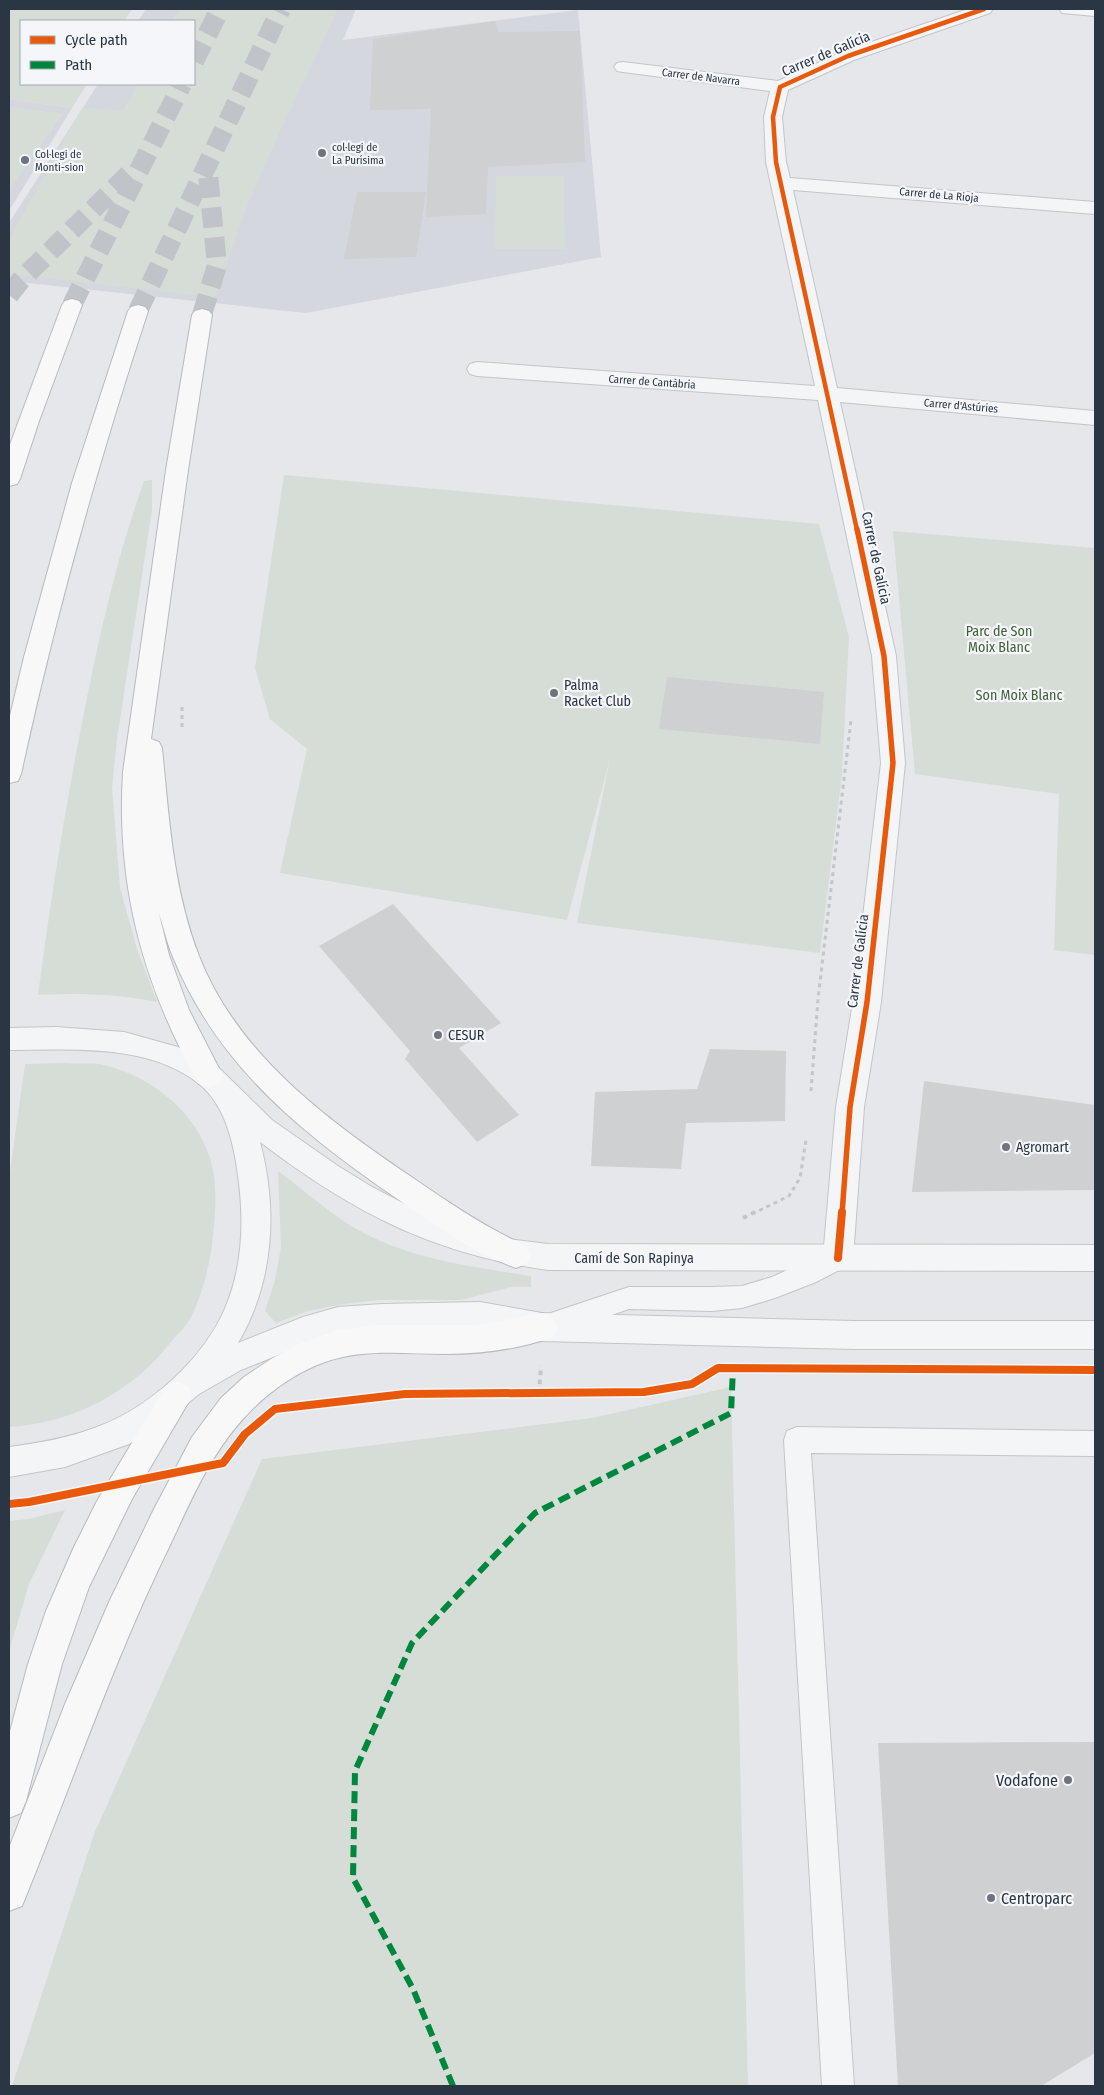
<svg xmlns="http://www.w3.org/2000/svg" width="1104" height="2095" viewBox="0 0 1104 2095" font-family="'Fira Sans Condensed',sans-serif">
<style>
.built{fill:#d4d7dd}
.green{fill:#d6ddd6}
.building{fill:#ced0d2}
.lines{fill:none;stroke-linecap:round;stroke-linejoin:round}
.motorway-tunnel{stroke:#c0c4c9;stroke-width:20;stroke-dasharray:20 10;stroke-linecap:butt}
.service-casing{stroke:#c3c5c8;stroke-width:2}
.minor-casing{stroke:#c3c5c8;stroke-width:2}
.tertiary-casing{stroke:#c3c5c8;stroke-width:2}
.motorway-casing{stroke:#b7babf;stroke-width:2}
.path-far1{stroke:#c3c6c9;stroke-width:3;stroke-dasharray:4 4;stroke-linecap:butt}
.path{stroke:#c3c6c9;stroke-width:4;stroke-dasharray:4.5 4.5;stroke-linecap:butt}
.service{fill:#f4f5f7;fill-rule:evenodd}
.minor{fill:#f4f5f7;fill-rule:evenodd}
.tertiary{fill:#f4f5f7;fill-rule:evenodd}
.motorway{fill:#f8f8f8;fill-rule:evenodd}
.quiet{stroke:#00873e;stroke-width:6;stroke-dasharray:12 6;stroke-linecap:butt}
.cycleway-far2-casing{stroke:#f4f6f9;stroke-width:7}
.cycleway-far1-casing{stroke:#f4f6f9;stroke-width:9}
.cycleway-casing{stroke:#f4f6f9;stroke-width:11}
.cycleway-far2{stroke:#e8590c;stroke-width:4.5}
.cycleway-far1{stroke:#e8590c;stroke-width:5.5}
.cycleway{stroke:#e8590c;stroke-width:8}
.poi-dot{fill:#6c747e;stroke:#f4f6f9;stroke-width:2}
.labels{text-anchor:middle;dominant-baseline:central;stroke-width:4.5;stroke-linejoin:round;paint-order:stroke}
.far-street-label{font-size:11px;fill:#2b3644;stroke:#f4f6f9}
.far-poi-label{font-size:11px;fill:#2b3644;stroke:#f4f6f9;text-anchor:start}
.street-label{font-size:14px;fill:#2b3644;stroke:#f4f6f9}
.park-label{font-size:14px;fill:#435f39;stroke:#f4f6f9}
.poi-label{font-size:14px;fill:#2b3644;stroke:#f4f6f9;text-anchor:start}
.near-poi-label{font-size:16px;fill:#2b3644;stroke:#f4f6f9;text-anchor:end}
</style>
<rect width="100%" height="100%" fill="#e5e7ea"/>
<!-- built -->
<path class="built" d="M 146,9 L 356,9 L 343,40 L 578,10 L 601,257 L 306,313 L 9,281 L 9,223 L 98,84 L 194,84 L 194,21 L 138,21 Z
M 9,99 L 72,108 L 9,211 Z"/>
<!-- green -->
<path class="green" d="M 9,9 L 132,9 L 124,21 L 21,21 L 21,84 L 87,84 L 72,108 L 9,99 Z
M 179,9 L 338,9 L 282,127 L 247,206 L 215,297 L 9,274 L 9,239 L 82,108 L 123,110 L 138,84 L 194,84 L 194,21 L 172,21 Z
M 9,106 L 63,114 L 9,190 Z
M 496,176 L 564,176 L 565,249 L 495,249 Z
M 284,475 L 819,524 L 849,637 L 842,774 L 820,953 L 577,923 L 610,759 L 567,920 L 280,873 L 307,749 L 270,719 L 255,668 Z
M 152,480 L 152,510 L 117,739 L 112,788 L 120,888 L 137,949 L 157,1002 C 117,994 78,993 38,995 C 52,889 69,783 91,678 C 105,611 121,545 144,481 Z
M 893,531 L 1095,548 L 1095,955 L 1054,950 L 1059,794 L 915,774 Z
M 65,1063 C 76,1064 88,1063 99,1064 C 145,1073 190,1106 207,1150 C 218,1176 216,1208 213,1236 C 210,1264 203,1294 190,1319 C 185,1327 177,1335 171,1342 C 131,1393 73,1423 9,1427 L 9,1179 L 25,1064 Z
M 278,1171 C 300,1187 320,1205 342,1220 C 398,1258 467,1266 531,1276 L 531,1287 L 511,1287 L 461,1300 L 379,1300 L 344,1304 L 308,1311 L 276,1323 L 265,1311 L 275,1280 L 281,1247 Z
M 731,1387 L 748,2086 L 12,2086 L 94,1834 L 262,1459 L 592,1418 Z
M 65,1510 L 29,1584 L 9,1652 L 9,1521 L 29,1519 Z"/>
<!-- building -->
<path class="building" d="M 495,21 L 498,32 L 580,31 L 585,162 L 488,167 L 486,214 L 426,217 L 431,109 L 370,110 L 373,39 Z
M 357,192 L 426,192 L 416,257 L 344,259 Z
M 667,677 L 824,692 L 820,744 L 659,729 Z
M 393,904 L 501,1023 L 459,1048 L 519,1115 L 477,1142 L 405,1059 L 410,1051 L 319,946 Z
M 710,1049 L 786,1051 L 785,1121 L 686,1123 L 681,1169 L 591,1166 L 595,1092 L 697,1089 Z
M 924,1081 L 1095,1105 L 1095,1190 L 912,1192 Z
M 1095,1742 L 1095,2053 L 1041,2086 L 898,2086 L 878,1743 Z"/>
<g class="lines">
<!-- motorway-tunnel -->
<path class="motorway-tunnel" d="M 194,61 L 220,9
M 9,295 L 21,280 L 130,173
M 72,305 L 182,84
M 138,311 L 281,9
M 202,315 L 217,265 L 207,164"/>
<!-- service casing -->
<g class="service-casing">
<path id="service" d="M 838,1247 L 847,1250 L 851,1258 L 847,1266 L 816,1282 L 775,1298 L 742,1308 L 712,1311 L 629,1309 L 551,1336 L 542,1332 L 538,1324 L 542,1316 L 629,1287 L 712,1287 L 742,1286 L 772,1277 Z
M 797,1427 L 1095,1431 L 1095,1456 L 811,1453 L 854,2086 L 822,2086 L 784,1440 L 787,1431 Z"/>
</g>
<!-- minor casing -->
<g class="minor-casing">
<path id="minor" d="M 968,9 L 993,9 L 990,13 L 854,60 L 788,90 L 782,117 L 786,162 L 790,178 L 1095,202 L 1095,214 L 793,190 L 837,388 L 1095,411 L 1095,425 L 840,402 L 896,656 L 905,763 L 881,1002 L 864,1107 L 853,1258 L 848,1267 L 838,1271 L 828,1267 L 823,1258 L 836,1107 L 853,1002 L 881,763 L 872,656 L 818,400 L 477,376 L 470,374 L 467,369 L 470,364 L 477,362 L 815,386 L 766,162 L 764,117 L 770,91 L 623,72 L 617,71 L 614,67 L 617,63 L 623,62 L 778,81 L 842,52 Z
M 1059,9 L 1095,9 L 1095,16 L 1062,13 Z"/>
</g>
<!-- tertiary casing -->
<g class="tertiary-casing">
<path id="tertiary" d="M 56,1027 L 124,1032 L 178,1047 L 219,1068 L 272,1120 L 338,1166 L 372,1187 L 407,1205 L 470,1229 L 508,1239 L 548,1244 L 1095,1245 L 1095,1271 L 548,1270 C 433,1254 352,1212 260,1142 C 278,1209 274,1282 238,1343 L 303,1317 L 338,1307 L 382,1304 L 480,1302 L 542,1313 L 854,1321 L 1095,1321 L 1095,1349 L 854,1349 L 542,1341 L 480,1328 L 382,1330 L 338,1335 L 306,1344 L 241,1370 L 199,1394 L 162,1425 L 129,1444 L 65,1467 L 9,1477 L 9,1447 C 39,1443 69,1438 97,1427 C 149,1408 205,1358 226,1306 C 242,1267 244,1224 239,1183 C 235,1149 227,1106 199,1084 C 149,1043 69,1050 9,1050 L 9,1028 Z"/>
</g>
<!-- motorway casing -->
<g class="motorway-casing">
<path id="motorway" d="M 72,299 L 79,301 L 82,305 L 39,421 L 20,479 L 17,484 L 9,486 L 9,447 L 62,305 L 65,301 Z
M 138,305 L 145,307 L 148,311 C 98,463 55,617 21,774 L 18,781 L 9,783 L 9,720 L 24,657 L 72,483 L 128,311 L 131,307 Z
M 202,309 L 209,311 L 212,315 L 188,470 L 151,739 L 159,742 L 162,748 C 169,818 173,889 199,956 C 238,1056 330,1122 416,1180 C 452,1205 487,1228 526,1246 L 531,1255 L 526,1264 L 516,1268 C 471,1252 434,1224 396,1198 C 301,1133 218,1066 173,957 C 167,943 164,928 159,914 L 169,955 L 189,1010 L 223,1076 L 219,1084 L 209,1087 L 199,1084 C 143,985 116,886 123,772 L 166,470 L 192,315 L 195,311 Z
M 542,1313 L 553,1317 L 557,1327 L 553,1337 C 519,1349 481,1354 446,1354 C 405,1354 364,1348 325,1362 C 294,1373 264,1395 243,1419 C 211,1454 191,1500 171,1543 C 113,1661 72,1784 22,1906 L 9,1911 L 9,1848 L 65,1704 L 110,1600 L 154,1509 L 192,1437 L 221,1398 L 244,1377 L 271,1359 L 299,1344 L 339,1330 L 374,1325 L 478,1325 Z
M 177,1382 L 188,1386 L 192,1396 L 132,1499 L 89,1587 L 62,1664 L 26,1801 L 21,1813 L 9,1818 L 9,1735 L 28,1664 L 46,1611 L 73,1549 L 97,1501 L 166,1386 Z"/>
</g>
<!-- path-far1 -->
<path class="path-far1" d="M 182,707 L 182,731
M 811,1091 L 818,999 L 851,720
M 752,1214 L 789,1196 L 800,1178 L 806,1140"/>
<!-- path -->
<path class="path" d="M 743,1218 L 755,1212
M 539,1393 L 541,1366"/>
<!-- service -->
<use href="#service" class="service"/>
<!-- minor -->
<use href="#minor" class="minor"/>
<!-- tertiary -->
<use href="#tertiary" class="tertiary"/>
<!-- motorway -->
<use href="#motorway" class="motorway"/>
<!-- quiet -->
<path class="quiet" d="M 453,2086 L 413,1989 L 353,1878 L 355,1771 L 412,1643 L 535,1513 L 731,1413 L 733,1368"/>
<!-- cycleway-far2 casing -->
<g class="cycleway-far2-casing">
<path id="cycleway-far2" d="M 857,530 L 776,162 L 773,117 L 780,87 L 848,56 L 984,9"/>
</g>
<!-- cycleway-far1 casing -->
<g class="cycleway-far1-casing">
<path id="cycleway-far1" d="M 842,1214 L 850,1107 L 867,1002 L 893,763 L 884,656 L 857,529"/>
</g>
<!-- cycleway casing -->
<g class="cycleway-casing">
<path id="cycleway" d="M 838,1258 L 842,1212
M 9,1504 L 29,1502 L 223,1463 L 245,1434 L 275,1409 L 405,1394 L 644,1392 L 692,1384 L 718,1368 L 1095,1370"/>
</g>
<!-- cycleway-far2 -->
<use href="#cycleway-far2" class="cycleway-far2"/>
<!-- cycleway-far1 -->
<use href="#cycleway-far1" class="cycleway-far1"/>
<!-- cycleway -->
<use href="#cycleway" class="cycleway"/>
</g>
<!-- markers -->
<g class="poi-dot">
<circle cx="322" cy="153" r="5"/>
<circle cx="25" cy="160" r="5"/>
<circle cx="554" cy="693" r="5"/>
<circle cx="438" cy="1035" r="5"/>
<circle cx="1006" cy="1147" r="5"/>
<circle cx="1068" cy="1780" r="5"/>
<circle cx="991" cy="1898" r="5"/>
</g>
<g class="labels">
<!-- far-street labels -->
<g class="far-street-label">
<text transform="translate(701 77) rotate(7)">Carrer de Navarra</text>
<text transform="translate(939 195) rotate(5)">Carrer de La Rioja</text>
<text transform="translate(652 382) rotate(4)">Carrer de Cantàbria</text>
<text transform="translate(961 406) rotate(5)">Carrer d'Astúries</text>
</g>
<!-- far-poi labels -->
<g class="far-poi-label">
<text x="332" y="147">col·legi de<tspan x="332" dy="13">La Purísima</tspan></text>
<text x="35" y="154">Col·legi de<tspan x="35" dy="13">Monti-sion</tspan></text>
</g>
<!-- street labels -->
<g class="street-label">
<text transform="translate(826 54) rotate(-23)">Carrer de Galícia</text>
<text transform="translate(876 558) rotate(78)">Carrer de Galícia</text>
<text transform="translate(858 961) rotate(-83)">Carrer de Galícia</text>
<text x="634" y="1258">Camí de Son Rapinya</text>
</g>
<!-- park labels -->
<g class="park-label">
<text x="999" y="631">Parc de Son<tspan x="999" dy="16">Moix Blanc</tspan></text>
<text x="1019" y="695">Son Moix Blanc</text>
</g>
<!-- poi labels -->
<g class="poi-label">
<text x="564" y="685">Palma<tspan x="564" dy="16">Racket Club</tspan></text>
<text x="448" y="1035">CESUR</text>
<text x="1016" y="1147">Agromart</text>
</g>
<!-- near-poi labels -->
<g class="near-poi-label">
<text x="1058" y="1780">Vodafone</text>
<text x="1001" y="1898" text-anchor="start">Centroparc</text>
</g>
</g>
<!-- border -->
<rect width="1104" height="2095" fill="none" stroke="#2b3644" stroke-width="20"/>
<!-- legend -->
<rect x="20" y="20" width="175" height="65" fill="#f4f6f9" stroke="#a4a9b1"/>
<rect x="30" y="36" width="25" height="8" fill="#e8590c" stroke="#a4a9b1"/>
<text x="65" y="45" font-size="15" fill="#2b3644">Cycle path</text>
<rect x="30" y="61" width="25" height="8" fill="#00873e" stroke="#a4a9b1"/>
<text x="65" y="70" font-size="15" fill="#2b3644">Path</text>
</svg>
